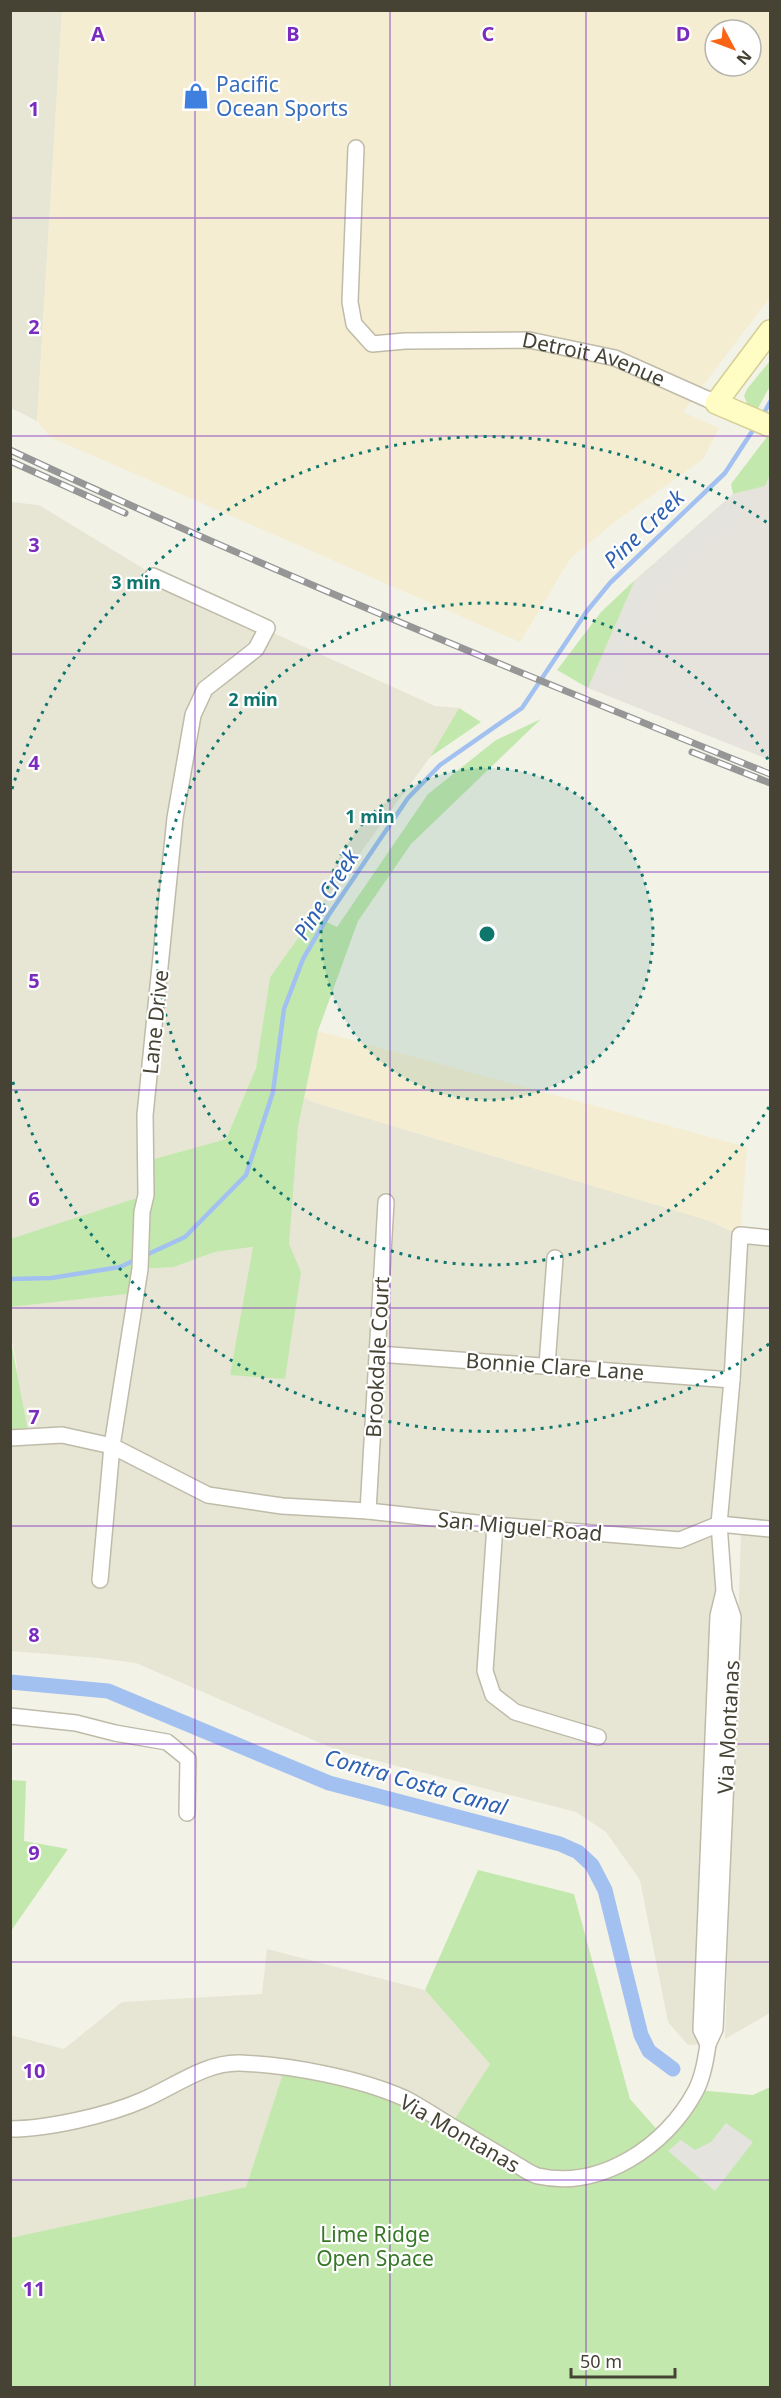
<svg xmlns="http://www.w3.org/2000/svg" width="781" height="2398" viewBox="0 0 781 2398" font-family="'Noto Sans',sans-serif">
<style>
.residential{fill:#e7e5d4}
.commercial{fill:#f5edd1;fill-rule:evenodd}
.industrial{fill:#e5e3db}
.green{fill:#c3e8ae}
.parking{fill:#e4e3de}
.lines{fill:none;stroke-linecap:round;stroke-linejoin:round}
.stream{stroke:#a2c1f1;stroke-width:4.5}
.canal{stroke:#a2c1f1;stroke-width:15}
.street-casing{stroke:#bfbba9;stroke-width:18}
.secondary-casing{stroke:#d4cf96;stroke-width:24}
.street{stroke:#fff;stroke-width:15}
.secondary{stroke:#fffcc4;stroke-width:21}
.rail-casing{stroke:#969696;stroke-width:7}
.rail{stroke:#fff;stroke-width:4.5;stroke-dasharray:14;stroke-linecap:butt}
.grid{fill:none;stroke:#7b2cbf;stroke-width:1.5;stroke-opacity:0.55}
.ring{fill:none;stroke:#0f766e;stroke-width:3;stroke-dasharray:3 6}
.labels{text-anchor:middle;dominant-baseline:central;stroke-width:4.5;stroke-linejoin:round;paint-order:stroke}
.shop-label{font-size:21px;fill:#366cbe;stroke:#fff;text-anchor:start}
.street-label{font-size:21px;fill:#464335;stroke:#fff}
.park-label{font-size:21px;fill:#377828;stroke:#fff}
.water-label{font-size:22px;font-style:italic;fill:#2e61b3;stroke:#fff}
.grid-label{font-size:20px;text-anchor:middle;font-weight:bold;fill:#7b2cbf;stroke:#fff;stroke-width:4.5;stroke-linejoin:round;paint-order:stroke}
.centre{fill:#0f766e;stroke:#fff;stroke-width:3}
.ring-label{font-size:18px;text-anchor:middle;font-weight:bold;fill:#0f766e;stroke:#fff;stroke-width:4.5;stroke-linejoin:round;paint-order:stroke}
</style>
<rect width="100%" height="100%" fill="#f3f2e6"/>
<!-- residential -->
<path class="residential" d="M 10,11 L 62,11 L 37,421 L 11,408 Z
M 10,502 L 39,505 L 144,569 L 269,631 L 435,706 L 459,708 L 430,757 L 270,977 L 256,1068 L 226,1139 L 147,1161 L 146,1195 L 11,1239 Z
M 304,1097 L 313,1102 L 707,1220 L 740,1235 L 770,1238 L 770,1529 L 720,1524 L 708,2044 L 688,2045 L 668,2022 L 640,1880 L 606,1832 L 576,1812 L 339,1751 L 136,1663 L 98,1658 L 11,1651 L 11,1438 L 17,1366 L 11,1336 L 10,1307 L 136,1293 L 140,1269 L 174,1267 L 215,1252 L 254,1247 L 230,1375 L 301,1272 L 288,1245 L 298,1127 Z
M 741,1534 L 770,1537 L 770,2013 L 725,2039 Z
M 267,1949 L 425,1990 L 490,2064 L 451,2126 L 285,2067 L 246,2187 L 11,2238 L 10,2035 L 64,2049 L 122,2002 L 262,1994 Z"/>
<!-- commercial -->
<path class="commercial" d="M 658,10 L 770,11 L 770,297 L 683,412 L 719,428 L 703,459 L 616,521 L 570,559 L 520,642 L 50,437 L 37,421 L 62,11 ZM 715,30 L 751,30 L 751,66 L 715,66 Z
M 318,1031 L 747,1147 L 740,1235 L 707,1220 L 313,1102 L 304,1097 Z"/>
<!-- industrial -->
<path class="industrial" d="M 770,475 L 770,760 L 588,688 L 635,580 L 733,494 L 764,486 Z"/>
<!-- green -->
<path class="green" d="M 770,361 L 770,386 L 757,410 L 749,408 L 744,396 L 747,389 Z
M 770,433 L 770,475 L 765,486 L 733,494 L 731,484 Z
M 635,580 L 588,688 L 557,670 L 601,612 Z
M 459,708 L 481,722 L 430,757 Z
M 541,719 L 411,844 L 358,921 L 318,1031 L 298,1127 L 289,1244 L 301,1272 L 285,1379 L 230,1375 L 253,1247 L 215,1252 L 174,1267 L 141,1269 L 136,1293 L 11,1307 L 10,1239 L 146,1195 L 147,1161 L 226,1139 L 256,1068 L 270,977 L 314,916 L 337,927 L 428,794 L 496,740 Z
M 10,1336 L 29,1437 L 11,1438 Z
M 11,1780 L 26,1781 L 24,1841 L 68,1849 L 11,1931 Z
M 478,1870 L 574,1894 L 630,2099 L 661,2134 L 697,2090 L 753,2095 L 770,2087 L 770,2387 L 11,2387 L 10,2238 L 246,2187 L 285,2067 L 360,2083 L 451,2125 L 490,2064 L 425,1990 Z"/>
<!-- parking -->
<path class="parking" d="M 735,495 L 746,510 L 653,593 L 611,689 L 595,682 L 637,582 Z
M 726,2123 L 753,2142 L 715,2191 L 668,2151 L 681,2140 L 695,2150 L 711,2142 Z"/>
<g class="lines">
<!-- stream -->
<path class="stream" d="M 763,415 L 770,402
M 10,1279 L 51,1278 L 120,1267 L 185,1237 L 246,1175 L 273,1092 L 284,1009 L 303,959 L 328,916 L 408,798 L 440,765 L 522,708 L 587,611 L 610,583 L 725,473 L 755,427"/>
<!-- canal -->
<path class="canal" d="M 10,1682 L 108,1691 L 329,1783 L 560,1844 L 578,1852 L 592,1865 L 605,1890 L 641,2035 L 649,2051 L 673,2069"/>
<!-- street casing -->
<g class="street-casing">
<g id="street">
<path id="s1" d="M 356,148 L 350,302 L 354,324 L 372,344 L 405,341 L 529,340 L 615,358 L 716,403"/>
<path d="M 378,1354 L 732,1380"/>
<path d="M 547,1365 L 555,1258"/>
<path d="M 10,1438 L 62,1435 L 112,1446 L 208,1495 L 282,1506 L 368,1511 L 495,1525 L 680,1540 L 719,1524 L 770,1529"/>
<path d="M 368,1511 L 386,1202"/>
<path d="M 495,1525 L 485,1671 L 493,1695 L 515,1712 L 598,1737"/>
<path d="M 100,1580 L 112,1446 L 140,1269 L 142,1212 L 146,1195 L 145,1115 L 175,818 L 193,715 L 205,689 L 256,649 L 267,628 L 153,576"/>
<path d="M 724,1591 L 718,1616 L 701,2030 L 708,2044 L 715,2029 L 733,1617 L 724,1591 L 719,1524 L 732,1380 L 740,1235 L 770,1238"/>
<path d="M 10,1716 L 76,1723 L 115,1733 L 167,1742 L 188,1759 L 187,1813"/>
<path d="M 10,2129 C 48,2129 109,2115 143,2100 C 174,2087 205,2062 240,2063 C 290,2065 359,2078 404,2098 C 420,2106 436,2117 451,2126 C 472,2138 493,2151 514,2163 C 521,2167 530,2174 538,2176 C 601,2190 666,2146 695,2092 C 703,2078 706,2059 708,2044"/>
</g>
</g>
<!-- secondary casing -->
<g class="secondary-casing">
<path id="secondary" d="M 770,331 L 716,403 L 770,426"/>
</g>
<!-- street -->
<use href="#street" class="street"/>
<!-- secondary -->
<use href="#secondary" class="secondary"/>
<!-- rail casing -->
<g class="rail-casing">
<path id="rail" d="M 10,450 C 260,567 515,671 770,774
M 10,461 L 125,513
M 692,752 L 770,783"/>
</g>
<!-- rail -->
<use href="#rail" class="rail"/>
</g>
<!-- grid -->
<path class="grid" d="M 195,10 L 195,2388M 390,10 L 390,2388M 586,10 L 586,2388M 10,218 L 770,218M 10,436 L 770,436M 10,654 L 770,654M 10,872 L 770,872M 10,1090 L 770,1090M 10,1308 L 770,1308M 10,1526 L 770,1526M 10,1744 L 770,1744M 10,1962 L 770,1962M 10,2180 L 770,2180"/>
<!-- distance rings -->
<circle cx="487" cy="934" r="166" fill="#0f766e" fill-opacity=".12"/>
<g class="ring">
<circle cx="487" cy="934" r="166"/>
<path d="M769 1107A331 331 0 1 1 769 761"/>
<path d="M769 1344A497 497 0 0 1 12 1079M12 789A497 497 0 0 1 769 524"/>
</g>
<!-- icons -->
<defs>
<g id="shop-bare" transform="scale(2.07)"><path d="M-5-2.5h2.3a2.7 3.5 0 0 1 5.4 0H5L5.5 6h-11ZM-1.5-2.5h3a1.5 2.3 0 0 0-3 0Z" fill="#3f7fe0" stroke="#fff" stroke-width="2.5" paint-order="stroke"/></g>
</defs>
<g fill-rule="evenodd">
<use href="#shop-bare" x="196" y="96"/>
</g>
<g class="labels">
<!-- shop labels -->
<g class="shop-label">
<text x="216" y="84">Pacific<tspan x="216" dy="24">Ocean Sports</tspan></text>
</g>
<!-- street labels -->
<g class="street-label">
<text stroke="none"><textPath href="#s1" startOffset="428">Detroit Avenue</textPath></text>
<text transform="translate(155 1022) rotate(-84)">Lane Drive</text>
<text transform="translate(377 1357) rotate(-87)">Brookdale Court</text>
<text transform="translate(555 1366) rotate(4)">Bonnie Clare Lane</text>
<text transform="translate(520 1526) rotate(5)">San Miguel Road</text>
<text transform="translate(728 1727) rotate(-87)">Via Montanas</text>
<text transform="translate(460 2133) rotate(30)">Via Montanas</text>
</g>
<!-- park labels -->
<g class="park-label">
<text x="375" y="2234">Lime Ridge<tspan x="375" dy="24">Open Space</tspan></text>
</g>
<!-- water labels -->
<g class="water-label">
<text transform="translate(643 528) rotate(-44)">Pine Creek</text>
<text transform="translate(325 894) rotate(-58)">Pine Creek</text>
<text transform="translate(416 1781) rotate(16)">Contra Costa Canal</text>
</g>
</g>
<g class="grid-label">
<text x="98" y="41">A</text>
<text x="293" y="41">B</text>
<text x="488" y="41">C</text>
<text x="683" y="41">D</text>
<text x="34" y="116">1</text>
<text x="34" y="334">2</text>
<text x="34" y="552">3</text>
<text x="34" y="770">4</text>
<text x="34" y="988">5</text>
<text x="34" y="1206">6</text>
<text x="34" y="1424">7</text>
<text x="34" y="1642">8</text>
<text x="34" y="1860">9</text>
<text x="34" y="2078">10</text>
<text x="34" y="2296">11</text>
</g>
<circle cx="487" cy="934" r="9" class="centre"/>
<g class="ring-label">
<text x="136" y="589">3 min</text>
<text x="253" y="706">2 min</text>
<text x="370" y="823">1 min</text>
</g>
<!-- border -->
<rect width="781" height="2398" fill="none" stroke="#464335" stroke-width="24"/>
<!-- north arrow -->
<g transform="translate(733 48) rotate(131)"><circle r="28" fill="#ffffff" stroke="#b5b4ae" stroke-width="1.5"/>
<path d="M0-4.5L10 22L0 15L-10 22Z" fill="#fb6415"/>
<text y="-9" font-size="16" font-weight="bold" text-anchor="middle" fill="#464335">N</text>
</g>
<!-- scale -->
<path d="M571 2368v9h104v-9" fill="none" stroke="#464335" stroke-width="3"/>
<text x="580" y="2368" font-size="18" fill="#464335" stroke="#ffffff" stroke-width="4.5" paint-order="stroke">50 m</text>
</svg>
